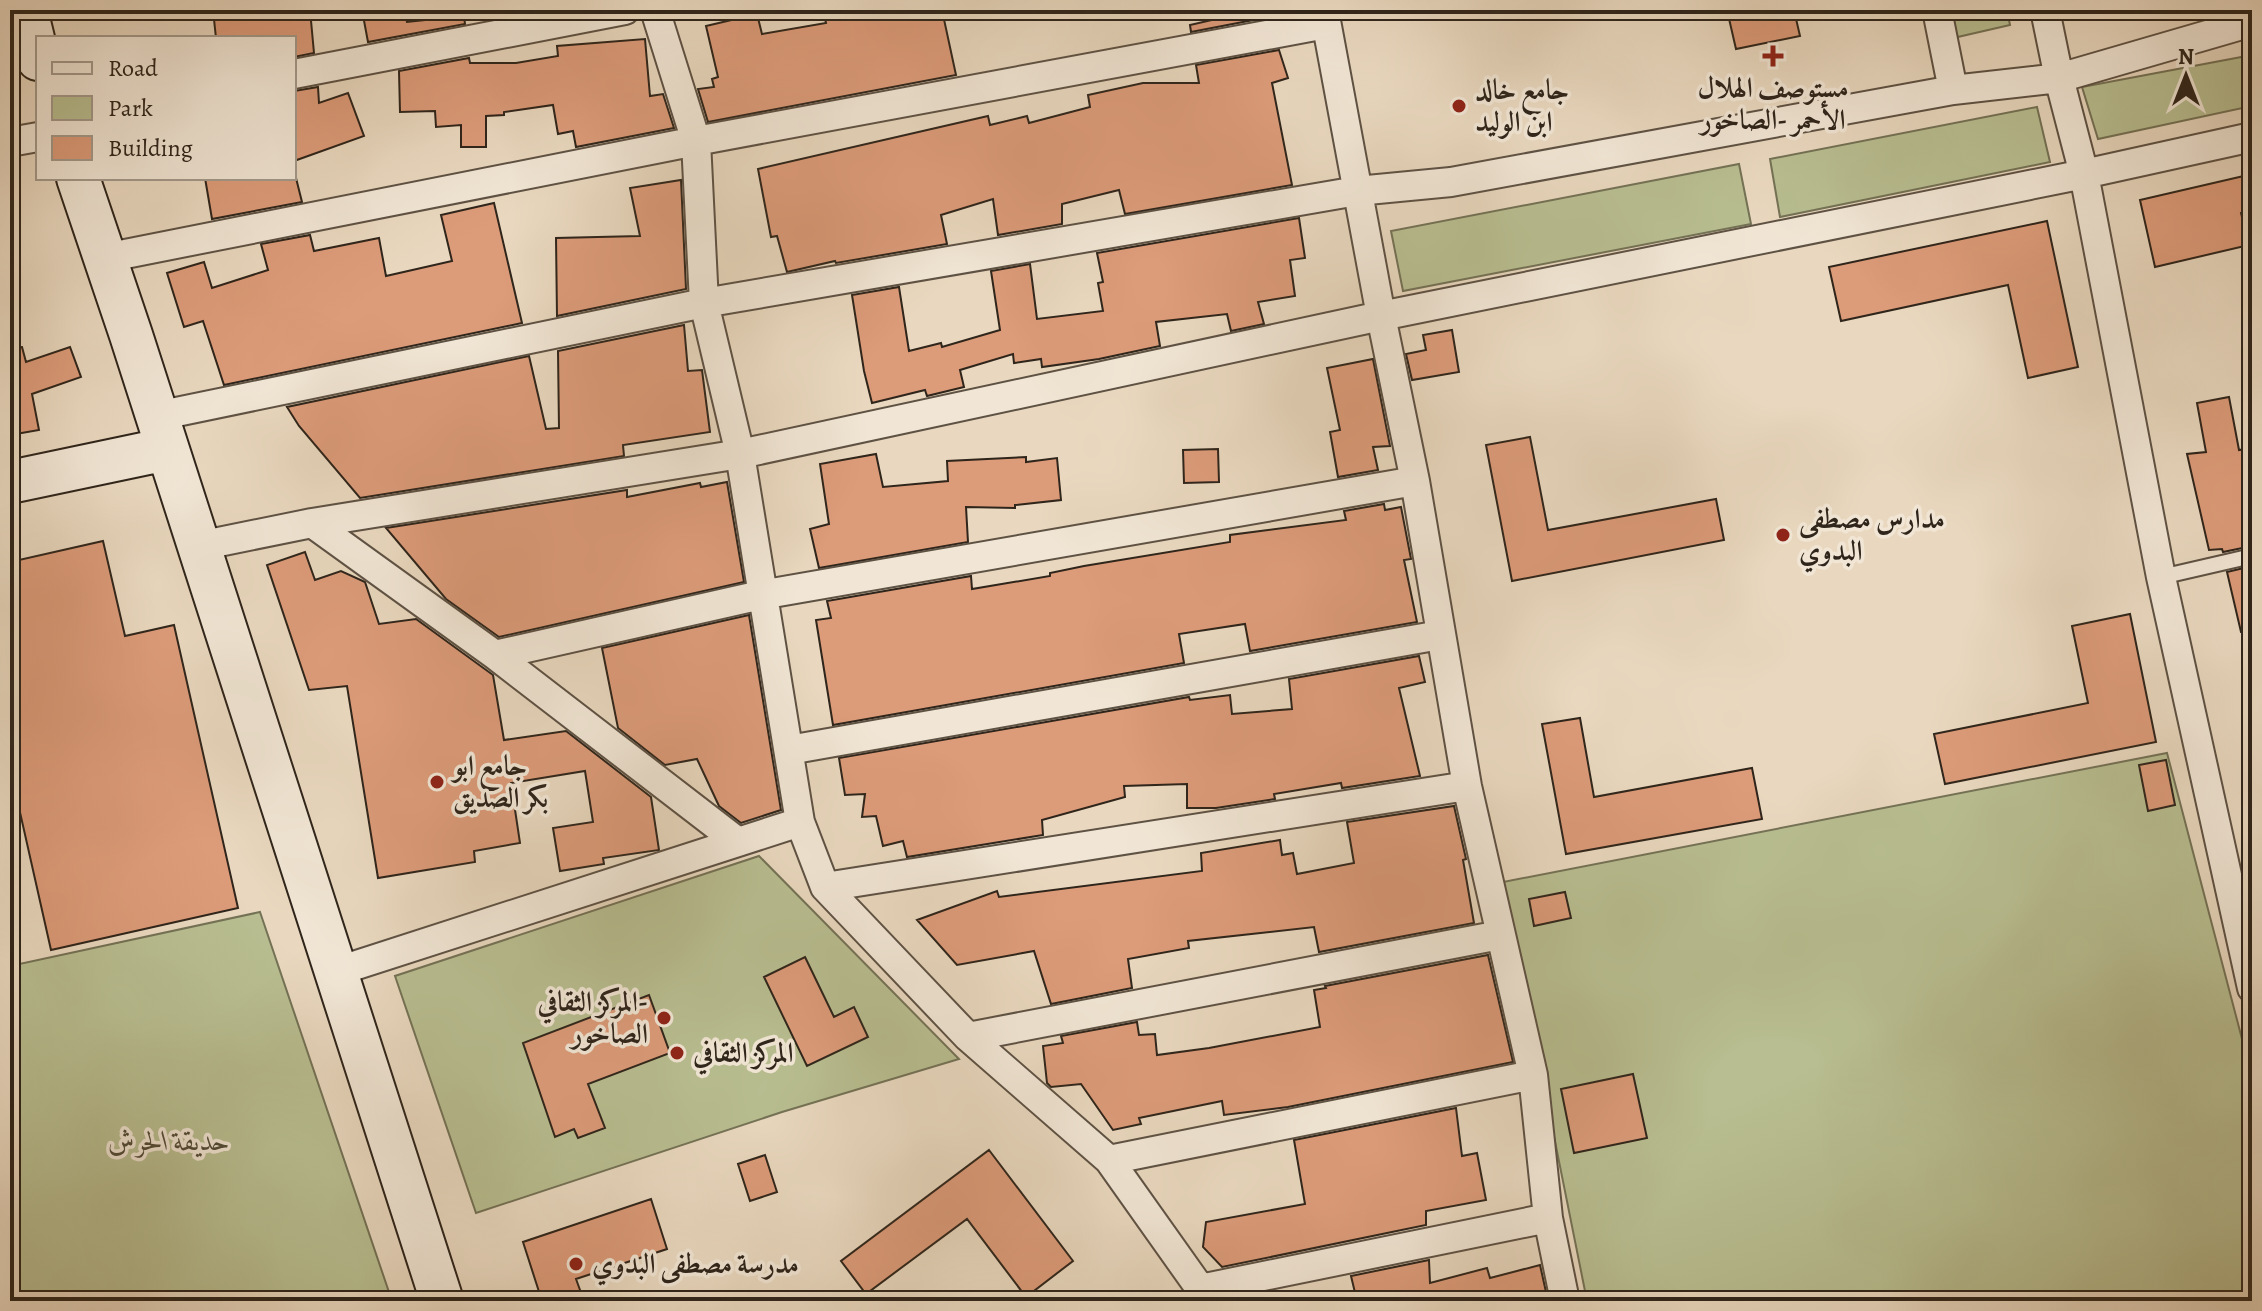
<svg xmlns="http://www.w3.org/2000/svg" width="2262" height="1311" viewBox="0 0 2262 1311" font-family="Alegreya,Amiri,serif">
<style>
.green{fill:#b8be91;stroke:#747256;stroke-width:2}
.building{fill:#dc9b79;stroke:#2f251b;stroke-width:2}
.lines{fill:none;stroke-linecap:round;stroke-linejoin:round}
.lane-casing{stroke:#5e5244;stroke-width:18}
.street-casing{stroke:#5e5244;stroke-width:32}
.secondary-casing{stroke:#2f251b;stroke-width:46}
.lane{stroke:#f1e6d5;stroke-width:14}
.street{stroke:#f1e6d5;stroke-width:28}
.secondary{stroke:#f1e6d5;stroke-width:42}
.poi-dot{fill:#8f2418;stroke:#f1e6d5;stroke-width:3}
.labels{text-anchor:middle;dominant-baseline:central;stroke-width:7;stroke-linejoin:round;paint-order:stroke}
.poi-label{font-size:28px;font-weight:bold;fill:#2f251b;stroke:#f1e6d5;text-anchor:start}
.park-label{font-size:28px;font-style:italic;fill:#514b38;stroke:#f1e6d5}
</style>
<rect width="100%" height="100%" fill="#e9d8bf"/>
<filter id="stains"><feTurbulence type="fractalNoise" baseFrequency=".0025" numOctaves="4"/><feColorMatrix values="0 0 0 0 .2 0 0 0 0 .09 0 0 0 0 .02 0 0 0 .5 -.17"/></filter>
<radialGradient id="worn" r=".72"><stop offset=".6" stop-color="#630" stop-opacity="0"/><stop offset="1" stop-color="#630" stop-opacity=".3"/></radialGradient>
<!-- green -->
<path class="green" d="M 1944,10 L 2007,10 L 2010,25 L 1949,39 Z
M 2252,55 L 2252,106 L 2098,139 L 2082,87 Z
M 2037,107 L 2050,162 L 1780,217 L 1770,159 Z
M 1739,164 L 1751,224 L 1403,291 L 1391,231 Z
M 2167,753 L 2252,1077 L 2252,1301 L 1587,1301 L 1503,882 Z
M 759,856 L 959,1059 L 782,1112 L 476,1213 L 395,976 Z
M 260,912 L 392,1301 L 10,1301 L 10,966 Z"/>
<!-- building -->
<path class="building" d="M 213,10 L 310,10 L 314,53 L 294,57 L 294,38 L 216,38 Z
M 362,10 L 404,10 L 407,22 L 464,16 L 465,24 L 368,42 Z
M 823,10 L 942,10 L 956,75 L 708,122 L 698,89 L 714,87 L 712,79 L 718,77 L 706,26 L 757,14 L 762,34 L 826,23 Z
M 1255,10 L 1267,10 L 1269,17 L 1191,32 L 1190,25 Z
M 1727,10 L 1794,10 L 1800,36 L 1736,49 Z
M 645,39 L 650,96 L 663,94 L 674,128 L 576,147 L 573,131 L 558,134 L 553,105 L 504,112 L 504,115 L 486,116 L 486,147 L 461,147 L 461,125 L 436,127 L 435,111 L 400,112 L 399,71 L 469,58 L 470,63 L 516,63 L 558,56 L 557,46 Z
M 1279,50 L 1288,78 L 1272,83 L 1292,185 L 1125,214 L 1119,190 L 1062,204 L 1062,224 L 998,235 L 993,199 L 941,215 L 947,244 L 836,263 L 835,261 L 787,272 L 777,236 L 771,237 L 758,169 L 988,116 L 990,125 L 1027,116 L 1029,123 L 1090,107 L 1088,95 L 1143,83 L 1199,83 L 1196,65 Z
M 318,87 L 319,103 L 348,93 L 364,136 L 294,161 L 294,91 Z
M 2248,175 L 2252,206 L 2241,213 L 2249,245 L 2155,267 L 2140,200 Z
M 205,178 L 296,178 L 302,202 L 212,219 Z
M 681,180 L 686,289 L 557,316 L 556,238 L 640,236 L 630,188 Z
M 494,203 L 522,323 L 224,385 L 203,321 L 184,327 L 167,273 L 204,262 L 212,288 L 268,270 L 261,244 L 310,235 L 314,251 L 379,238 L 386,276 L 452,261 L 441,215 Z
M 1299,218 L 1305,258 L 1290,260 L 1295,296 L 1258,302 L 1264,324 L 1231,331 L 1227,314 L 1156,322 L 1160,346 L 1099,359 L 1042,367 L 1041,359 L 1014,363 L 1013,354 L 960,370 L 964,387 L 927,396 L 925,390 L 872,403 L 864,371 L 852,295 L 899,287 L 909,351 L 941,343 L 942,347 L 1000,330 L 991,271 L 1030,264 L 1037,319 L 1103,311 L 1098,283 L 1103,282 L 1097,253 Z
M 2047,221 L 2078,367 L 2028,378 L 2008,285 L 1841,321 L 1829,267 Z
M 684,325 L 688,371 L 702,370 L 710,432 L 623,445 L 624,456 L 360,498 L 299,426 L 287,407 L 529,356 L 546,429 L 559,428 L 558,351 Z
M 1452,330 L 1459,372 L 1412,380 L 1406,354 L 1426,350 L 1423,335 Z
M 22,347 L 26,362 L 70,347 L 81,377 L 32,394 L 39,430 L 10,435 L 10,348 Z
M 1373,359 L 1390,446 L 1373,447 L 1378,470 L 1338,477 L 1330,432 L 1340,430 L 1327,368 Z
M 2229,397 L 2239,450 L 2252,448 L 2252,546 L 2223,552 L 2222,549 L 2209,550 L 2187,454 L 2206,452 L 2197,403 Z
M 1530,437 L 1548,530 L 1716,499 L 1724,540 L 1512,581 L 1486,445 Z
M 1218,449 L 1219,482 L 1184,483 L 1183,450 Z
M 876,454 L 883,487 L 948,481 L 947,461 L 1026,457 L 1026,462 L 1057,458 L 1061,500 L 1015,505 L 1015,508 L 966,507 L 968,542 L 819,568 L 810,529 L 829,524 L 820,464 Z
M 727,482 L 744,582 L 499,637 L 446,599 L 386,528 L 627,490 L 627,497 L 700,483 L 701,487 Z
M 1384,504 L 1385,510 L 1401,507 L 1411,559 L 1404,560 L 1417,622 L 1250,651 L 1245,624 L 1179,634 L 1184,663 L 833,725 L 816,620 L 831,618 L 827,601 L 971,576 L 972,589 L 1050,576 L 1050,573 L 1084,566 L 1230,542 L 1230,535 L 1346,520 L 1344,511 Z
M 103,541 L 125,636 L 174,625 L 238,908 L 51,950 L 10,768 L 10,562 Z
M 305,552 L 315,580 L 341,571 L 365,582 L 379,624 L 416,619 L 493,675 L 504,740 L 566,731 L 651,797 L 659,850 L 603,858 L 604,864 L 560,871 L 553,828 L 593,822 L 585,771 L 511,783 L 520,843 L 474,851 L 475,862 L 378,878 L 347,686 L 309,690 L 267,565 Z
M 2252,566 L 2252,631 L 2241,632 L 2227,572 Z
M 2130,614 L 2156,742 L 1945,784 L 1934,734 L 2088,703 L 2072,626 Z
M 749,615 L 781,810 L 741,823 L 719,806 L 697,759 L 665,765 L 618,728 L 602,648 Z
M 1419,656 L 1425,682 L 1399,688 L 1420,776 L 1342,788 L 1341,783 L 1274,794 L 1275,799 L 1216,808 L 1187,808 L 1187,784 L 1124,786 L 1125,797 L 1042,820 L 1043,835 L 907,857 L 903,841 L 883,846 L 876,816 L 862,817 L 865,794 L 845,795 L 839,758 L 1189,697 L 1190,700 L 1230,695 L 1232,714 L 1292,709 L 1289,679 Z
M 1580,718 L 1594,797 L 1752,768 L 1762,819 L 1566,854 L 1542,724 Z
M 2166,760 L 2175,805 L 2148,811 L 2139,765 Z
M 1454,806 L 1466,859 L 1463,860 L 1474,923 L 1319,952 L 1314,927 L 1188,941 L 1189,948 L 1128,959 L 1132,988 L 1051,1004 L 1034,951 L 957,965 L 917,920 L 997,891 L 999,897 L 1202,871 L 1201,853 L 1280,840 L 1282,855 L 1293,853 L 1297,874 L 1354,863 L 1347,822 Z
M 1565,892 L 1571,918 L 1534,926 L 1529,899 Z
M 1488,955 L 1513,1062 L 1288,1107 L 1224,1115 L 1222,1101 L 1139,1118 L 1141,1124 L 1113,1130 L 1081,1084 L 1051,1087 L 1047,1083 L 1043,1046 L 1063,1043 L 1061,1036 L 1137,1022 L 1139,1035 L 1155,1034 L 1157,1055 L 1209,1048 L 1320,1027 L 1314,990 L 1326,988 L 1325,986 Z
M 805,957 L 834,1017 L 854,1007 L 868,1037 L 807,1066 L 764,977 Z
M 649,995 L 670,1053 L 588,1084 L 605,1128 L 578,1138 L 574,1129 L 555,1137 L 523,1043 Z
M 1633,1074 L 1647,1138 L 1574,1153 L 1561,1089 Z
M 1456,1108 L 1462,1156 L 1477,1153 L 1486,1200 L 1426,1211 L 1426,1225 L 1222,1267 L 1203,1247 L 1206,1222 L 1305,1204 L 1294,1140 Z
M 989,1150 L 1073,1261 L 1026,1297 L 967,1219 L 866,1294 L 841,1261 Z
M 765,1155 L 777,1192 L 750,1201 L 738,1164 Z
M 651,1199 L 667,1249 L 576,1279 L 584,1301 L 542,1301 L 523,1242 Z
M 1429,1260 L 1430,1283 L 1487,1268 L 1490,1278 L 1540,1265 L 1548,1301 L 1357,1301 L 1351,1276 Z"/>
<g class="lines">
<!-- lane casing -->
<g class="lane-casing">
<path id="lane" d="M 2161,577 L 2252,556"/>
</g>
<!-- street casing -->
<g class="street-casing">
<path id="street" d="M 655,10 L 696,141 L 704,303 L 740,454 L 800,822 L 825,887 L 968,1037 L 1109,1160 L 1209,1301
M 1324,10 L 1381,316 L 1415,481 L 1467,786 L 1533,1075 L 1548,1218 L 1565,1301
M 1937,10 L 1953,90
M 2045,10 L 2059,78 L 2084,174 L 2161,577 L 2252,988
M 294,74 L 625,10
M 10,142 L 38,137
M 105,258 L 696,141 L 1326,24
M 157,416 L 704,303 L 1357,191 L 1451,182 L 1953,90 L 2059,78 L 2252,22
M 312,523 L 495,655 L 761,595 L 1415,481
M 199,546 L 312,523 L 740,454 L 1381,316 L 2084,174 L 2252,137
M 495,655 L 738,842
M 789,750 L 1440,635
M 825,887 L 1467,786
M 335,972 L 800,822
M 968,1037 L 1500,935
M 1109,1160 L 1533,1075
M 1200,1289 L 1548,1218"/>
</g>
<!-- secondary casing -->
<g class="secondary-casing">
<path id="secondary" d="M 26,10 L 38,59
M 78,178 L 131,335 L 442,1301
M 10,482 L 167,449"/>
</g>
<!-- lane -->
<use href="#lane" class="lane"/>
<!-- street -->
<use href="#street" class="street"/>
<!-- secondary -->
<use href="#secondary" class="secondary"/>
</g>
<!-- markers -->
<g class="poi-dot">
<path d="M1769 44h8v8h8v8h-8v8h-8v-8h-8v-8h8z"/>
<circle cx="1459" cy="106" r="8"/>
<circle cx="1783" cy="535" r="8"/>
<circle cx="437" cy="782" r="8"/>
<circle cx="664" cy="1018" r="8"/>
<circle cx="677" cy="1053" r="8"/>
<circle cx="576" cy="1264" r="8"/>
</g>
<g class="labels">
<!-- poi labels -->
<g class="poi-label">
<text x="1773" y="88" text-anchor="middle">مستوصف الهلال<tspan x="1773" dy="32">الأحمر -الصاخور</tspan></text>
<text x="1475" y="90">جامع خالد<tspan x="1475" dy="32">ابن الوليد</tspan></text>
<text x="1799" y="519">مدارس مصطفى<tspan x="1799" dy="32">البدوي</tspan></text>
<text x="453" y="766">جامع ابو<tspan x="453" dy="32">بكر الصديق</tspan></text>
<text x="648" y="1002" text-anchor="end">المركز الثقافي-<tspan x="648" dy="32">الصاخور</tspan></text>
<text x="693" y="1053">المركز الثقافي</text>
<text x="592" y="1264">مدرسة مصطفى البدوي</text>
</g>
<!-- park labels -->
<g class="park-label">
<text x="169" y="1141">حديقة الحرش</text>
</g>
</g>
<!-- margin -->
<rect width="2262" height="1311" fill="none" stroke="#e9d8bf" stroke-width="40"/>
<rect x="12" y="12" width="2238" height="1287" fill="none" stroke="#2f251b" stroke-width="4"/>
<rect x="20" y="20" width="2222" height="1271" fill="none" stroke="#2f251b" stroke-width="2"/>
<!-- legend -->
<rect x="36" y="36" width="260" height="144" fill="#f1e6d5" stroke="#a3998b" stroke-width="2"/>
<rect x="52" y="62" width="40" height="12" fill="#f1e6d5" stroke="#a3998b" stroke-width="2"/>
<text x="108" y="76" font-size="24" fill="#2f251b">Road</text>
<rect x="52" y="96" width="40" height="24" fill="#b8be91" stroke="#a3998b" stroke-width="2"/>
<text x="108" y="116" font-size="24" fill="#2f251b">Park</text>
<rect x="52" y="136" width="40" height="24" fill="#dc9b79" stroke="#a3998b" stroke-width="2"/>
<text x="108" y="156" font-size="24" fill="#2f251b">Building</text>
<!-- north arrow -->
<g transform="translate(2186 76)" stroke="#f1e6d5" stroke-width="6" paint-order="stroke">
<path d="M0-6L14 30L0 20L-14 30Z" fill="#2f251b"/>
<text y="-12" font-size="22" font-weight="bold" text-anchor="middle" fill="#2f251b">N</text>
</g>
<rect width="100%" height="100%" filter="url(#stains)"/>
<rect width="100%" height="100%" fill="url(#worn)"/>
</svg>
